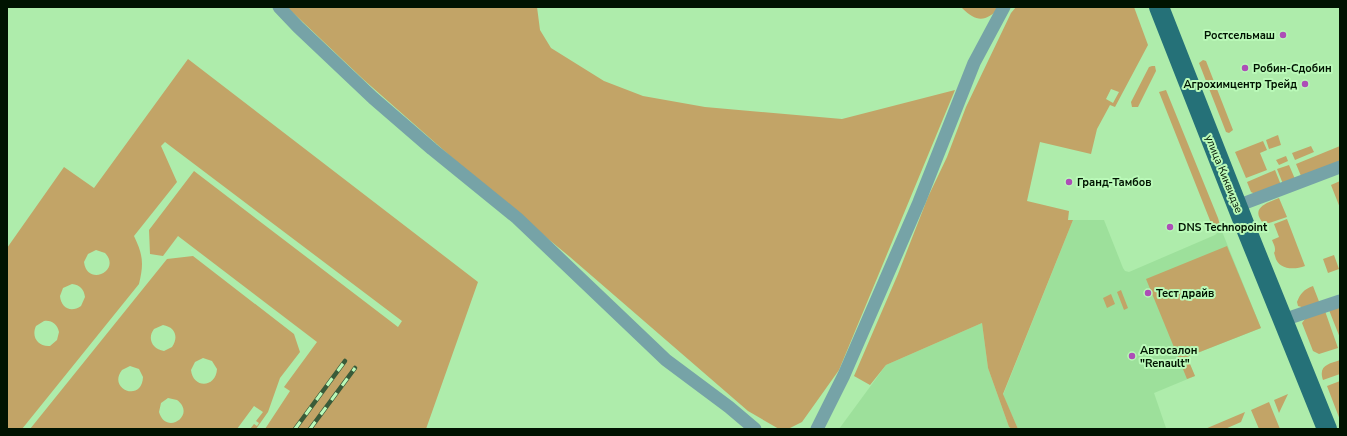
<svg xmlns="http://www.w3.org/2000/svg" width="1347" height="436" viewBox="0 0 1347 436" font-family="'Nunito Sans',sans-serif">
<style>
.built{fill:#9de09b}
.green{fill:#c2a467;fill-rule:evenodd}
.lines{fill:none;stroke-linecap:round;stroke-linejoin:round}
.minor{stroke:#76a3a7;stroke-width:13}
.primary{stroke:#257178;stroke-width:20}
.rail-casing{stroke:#395b39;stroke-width:4.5}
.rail{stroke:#baf9b8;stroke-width:3;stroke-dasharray:9;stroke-linecap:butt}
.poi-dot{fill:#ad4eb7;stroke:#baf9b8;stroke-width:1.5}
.labels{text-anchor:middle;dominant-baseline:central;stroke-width:4;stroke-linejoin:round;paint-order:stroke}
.poi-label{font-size:11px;font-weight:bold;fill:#001301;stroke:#baf9b8;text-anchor:start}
.street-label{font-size:11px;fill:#001301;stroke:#baf9b8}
</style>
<rect width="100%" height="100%" fill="#aeecab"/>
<!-- built -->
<path class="built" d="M 1073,220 L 1104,220 L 1123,268 L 1125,271 L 1129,272 L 1215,235 L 1221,229 L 1261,328 L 1187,357 L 1195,376 L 1154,393 L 1166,428 L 1163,429 L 1018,429 L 1003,395 Z
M 982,323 L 988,368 L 1009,427 L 1012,429 L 839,429 L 886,365 Z"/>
<!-- green -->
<path class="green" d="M 287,7 L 537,7 L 540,30 L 551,48 L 604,81 L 643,96 L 705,107 L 842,119 L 955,90 L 839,370 L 802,422 L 788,429 L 779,429 L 748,411 L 570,257 L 490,191 L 364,80 Z
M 965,7 L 1000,7 C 986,22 977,23 962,8 Z
M 1016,7 L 1134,7 L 1148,45 L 1115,107 L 1110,105 L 1097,129 L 1091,154 L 1040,142 L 1027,201 L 1069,211 L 1068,220 L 1073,220 L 1003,394 L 1018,429 L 1012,429 L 1009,427 L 988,368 L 982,323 L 886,365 L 870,385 L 854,376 L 898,274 L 928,197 L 947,157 L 966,107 L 1011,13 ZM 1111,89 L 1119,92 L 1113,103 L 1106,99 Z
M 188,59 L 478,282 L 426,429 L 265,429 L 290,391 L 284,387 L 317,342 L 178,236 L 163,256 L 150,254 L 149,230 L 194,171 L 398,327 L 402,321 L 165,142 L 161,146 L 177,182 L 134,236 C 143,255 144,263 139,284 L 22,429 L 7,429 L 7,248 L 64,167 L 94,188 ZM 96,250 L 105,253 C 122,271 87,287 84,262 L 88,254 ZM 72,284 C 80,285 84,289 85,297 L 81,306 C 71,313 61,308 60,296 L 63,288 ZM 44,321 C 52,320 57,324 59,332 L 57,340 L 50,346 C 38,347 31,337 36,326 Z
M 1203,60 L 1206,61 L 1233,130 L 1229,133 L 1226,132 L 1199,63 Z
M 1152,66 L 1155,66 L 1156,71 L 1138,107 L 1132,107 L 1131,102 L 1149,67 Z
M 1166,90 L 1218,218 C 1220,224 1221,229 1215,233 L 1159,92 Z
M 1278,135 L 1281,145 L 1269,149 L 1266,140 Z
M 1263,141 L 1267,150 L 1260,153 L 1267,170 L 1246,178 L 1235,152 Z
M 1311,146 L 1314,152 L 1295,160 L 1292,153 Z
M 1340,146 L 1340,161 L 1301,176 L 1296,164 Z
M 1286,156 L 1288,161 L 1279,165 L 1276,160 Z
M 1289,165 L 1295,179 L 1283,184 L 1277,169 Z
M 1275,170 L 1281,185 L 1255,194 L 1251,192 L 1247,182 Z
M 1340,181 L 1340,208 L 1331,185 Z
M 1279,198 L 1287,217 L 1266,224 L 1264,224 C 1249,208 1267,203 1279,198 Z
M 1287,219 L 1305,266 C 1294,270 1278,270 1275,256 C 1273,250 1275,255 1275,249 C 1275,246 1273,243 1272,240 L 1279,237 L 1274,224 Z
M 1227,246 L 1261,328 L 1187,357 L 1195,376 L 1187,379 L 1146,279 Z
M 1334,255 L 1339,269 L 1328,273 L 1323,259 Z
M 193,256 L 294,334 L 300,352 L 280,378 L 268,412 L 256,429 L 250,429 L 254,424 L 257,426 L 259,423 L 256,421 L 263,412 L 254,406 L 237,429 L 30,429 L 167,259 ZM 163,325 C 175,327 179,337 172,347 L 164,351 C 152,349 147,338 154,329 ZM 203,358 L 212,361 L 217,369 C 216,388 193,389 191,370 L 195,362 ZM 130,366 L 139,369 L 143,377 C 142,403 107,389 122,370 ZM 168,398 L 177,400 C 197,415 166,436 159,412 L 161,403 Z
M 1313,286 L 1320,304 L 1305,308 L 1298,306 L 1297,302 C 1300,294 1304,289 1313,286 Z
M 1121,290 L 1128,308 L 1124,310 L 1117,292 Z
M 1111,294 L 1115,304 L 1107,308 L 1103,298 Z
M 1340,306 L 1340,338 L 1329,310 Z
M 1325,311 L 1338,348 L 1319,354 L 1313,351 L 1302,323 L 1305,319 Z
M 1340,360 L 1340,374 L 1323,380 C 1318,365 1329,364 1340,360 Z
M 1340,381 L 1340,420 L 1327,386 Z
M 1288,394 L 1279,413 L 1274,400 Z
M 1269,402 L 1280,429 L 1259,429 L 1251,410 Z
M 1245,412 L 1241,422 L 1225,429 L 1205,429 Z"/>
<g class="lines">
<!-- minor -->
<path class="minor" d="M 279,7 L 298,27 L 373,98 L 432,149 L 517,218 L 666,360 L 729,407 L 755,429
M 1237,206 L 1340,167
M 1283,320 L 1340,301
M 817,429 L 844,375 L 919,202 L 974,63 L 1004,7"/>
<!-- primary -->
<path class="primary" d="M 1159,7 L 1247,231 L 1327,429"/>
<!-- rail casing -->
<g class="rail-casing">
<path id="rail" d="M 295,429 L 345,361
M 310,429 L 355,368"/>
</g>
<!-- rail -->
<use href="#rail" class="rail"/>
</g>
<!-- markers -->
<g class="poi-dot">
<circle cx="1283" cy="35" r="4"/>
<circle cx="1245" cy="68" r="4"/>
<circle cx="1305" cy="84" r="4"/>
<circle cx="1069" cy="182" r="4"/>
<circle cx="1170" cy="227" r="4"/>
<circle cx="1148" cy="293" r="4"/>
<circle cx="1132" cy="356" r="4"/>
</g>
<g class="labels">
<!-- poi labels -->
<g class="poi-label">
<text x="1275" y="35" text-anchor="end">Ростсельмаш</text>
<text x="1253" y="68">Робин-Сдобин</text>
<text x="1297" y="84" text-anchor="end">Агрохимцентр Трейд</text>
<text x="1077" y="182">Гранд-Тамбов</text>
<text x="1178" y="227">DNS Technopoint</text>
<text x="1156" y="293">Тест драйв</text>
<text x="1140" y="350">Автосалон<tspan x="1140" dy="13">"Renault"</tspan></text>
</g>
<!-- street labels -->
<g class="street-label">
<text transform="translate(1224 174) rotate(68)">улица Киквидзе</text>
</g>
</g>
<!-- border -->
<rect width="1347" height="436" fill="none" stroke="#001301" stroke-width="16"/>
</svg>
